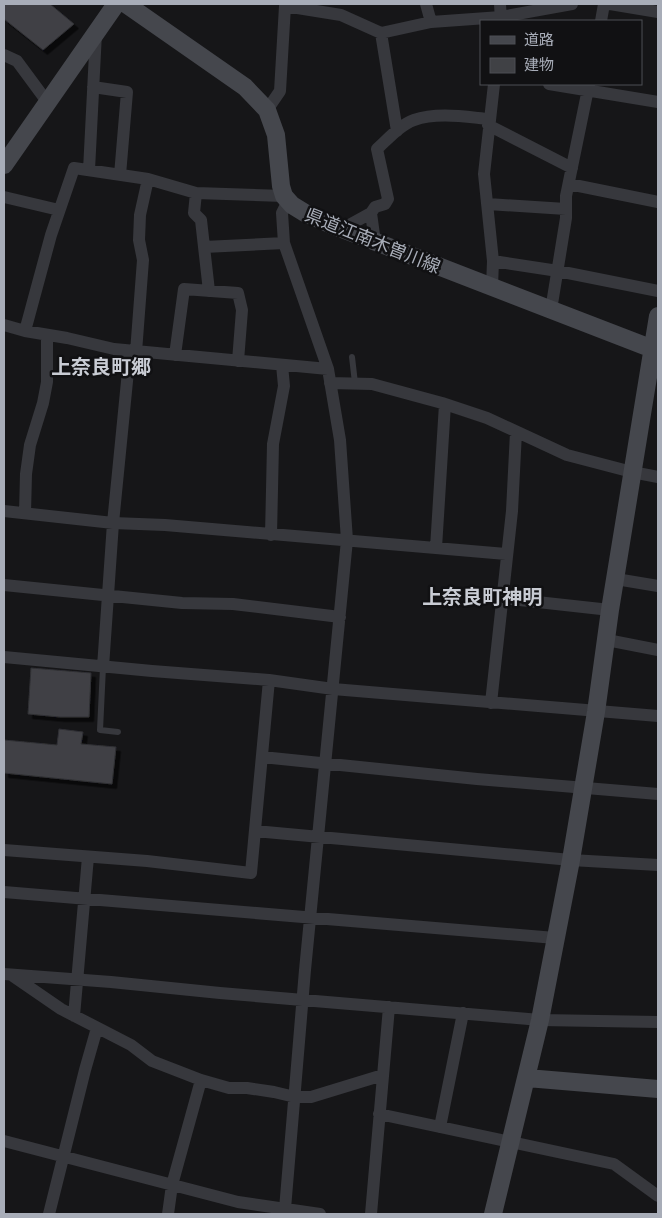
<svg xmlns="http://www.w3.org/2000/svg" width="662" height="1218" viewBox="0 0 662 1218" font-family="'Golos Text','Noto Sans JP',sans-serif">
<style>
.building{fill:#404145;stroke:#303034;filter:url(#shadow)}
.lines{fill:none;stroke-linecap:round;stroke-linejoin:round}
.lane{stroke:#37383d;stroke-width:6}
.street{stroke:#37383d;stroke-width:12}
.secondary{stroke:#45474d;stroke-width:18}
.labels{text-anchor:middle;dominant-baseline:central;stroke-width:5;stroke-linejoin:round;paint-order:stroke}
.street-label{font-size:18px;fill:#a8adb8;stroke:#111113}
.quarter-label{font-size:20px;font-weight:bold;fill:#c9ccd4;stroke:#111113}
</style>
<defs>
<filter id="shadow"><feDropShadow dx="4.5" dy="4.5" stdDeviation="0" flood-color="#0009"/></filter>
</defs>
<rect width="100%" height="100%" fill="#161618"/>
<!-- building -->
<path class="building" d="M 4,4 L 50,4 L 74,24 L 43,50 L 4,19 Z
M 31,668 L 91,673 L 89,717 L 60,717 L 28,714 Z
M 59,729 L 83,732 L 81,744 L 116,747 L 112,784 L 4,773 L 4,740 L 57,745 Z"/>
<g class="lines">
<!-- lane -->
<path class="lane" d="M 352,357 L 355,383
M 103,667 L 100,730 L 118,732"/>
<!-- street -->
<path class="street" d="M 426,4 L 431,22
M 500,4 L 501,21
M 610,4 L 658,12
M 601,21 L 604,4
M 381,33 L 397,131
M 4,55 L 17,61 L 48,103
M 549,84 L 658,102
M 93,87 L 127,92 L 120,175
M 267,110 L 280,91 L 285,6 L 341,15 L 381,33 L 431,22 L 501,17 L 572,4
M 488,125 L 572,168
M 89,170 L 96,33
M 569,184 L 658,202
M 196,193 L 194,213 L 201,220 L 209,291
M 4,197 L 59,210
M 488,204 L 566,209
M 342,229 L 371,213
M 375,242 L 371,213 L 375,207 L 385,204 L 388,199 L 377,149 C 388,139 400,125 414,120 C 437,112 466,117 489,119
M 204,247 L 284,243
M 493,261 L 558,271 L 658,291
M 492,287 L 493,261 L 484,174 L 494,84
M 551,310 L 566,218 L 566,196 L 589,84
M 4,325 L 25,331 L 67,338 L 114,349 L 328,369
M 25,331 L 51,235 L 74,168 L 148,179 L 196,193 L 284,196
M 136,352 L 143,260 L 139,240 L 140,215 L 148,179
M 175,355 L 184,289 L 238,293 L 242,310 L 238,361
M 330,383 L 372,384 L 442,403 L 487,418 L 567,455 L 632,472 L 658,477
M 4,511 L 113,523 L 165,525 L 506,554
M 25,513 L 26,474 L 30,445 L 43,403 L 47,382 L 47,335
M 271,535 L 273,444 L 284,386 L 282,365
M 436,548 L 445,404
M 616,579 L 658,586
M 4,585 L 182,603 L 233,604 L 340,617
M 502,598 L 610,610
M 607,640 L 658,650
M 4,657 L 152,671 L 269,680 L 333,689 L 658,716
M 103,667 L 113,523 L 130,351
M 491,703 L 512,511 L 516,432
M 262,757 L 477,779 L 658,794
M 255,831 L 571,860 L 658,865
M 4,850 L 147,861 L 251,873 L 269,680
M 4,892 L 555,938
M 4,974 L 111,982 L 220,993 L 540,1020 L 658,1022
M 13,976 L 61,1009 L 131,1045 L 152,1061 L 201,1080 L 229,1088 L 247,1088 L 274,1092 L 295,1097 L 311,1097 L 383,1075
M 74,1016 L 88,857
M 379,1114 L 614,1164 L 658,1196
M 440,1127 L 463,1013
M 4,1141 L 238,1202 L 320,1214
M 285,1209 L 305,970 L 347,540 L 340,440 L 328,369 L 284,243 L 282,213 L 288,201
M 49,1214 L 85,1070 L 97,1028
M 168,1214 L 172,1185 L 201,1080
M 371,1214 L 389,1007"/>
<!-- secondary -->
<path class="secondary" d="M 126,4 L 245,87 L 267,110 L 276,135 L 281,186 L 284,196 L 292,205 L 305,213 L 332,225 L 658,351
M 4,165 L 116,4
M 527,1078 L 658,1089
M 493,1214 L 540,1020 L 571,860 L 596,712 L 610,610 L 658,316"/>
</g>
<g class="labels">
<!-- street labels -->
<g class="street-label">
<text transform="translate(373 240) rotate(22)">県道江南木曽川線</text>
</g>
<!-- quarter labels -->
<g class="quarter-label">
<text x="101" y="366">上奈良町郷</text>
<text x="482" y="596">上奈良町神明</text>
</g>
</g>
<!-- border -->
<rect width="662" height="1218" fill="none" stroke="#a8adb8" stroke-width="10"/>
<!-- legend -->
<rect x="480" y="20" width="162" height="65" fill="#111113" stroke="#4d4f55"/>
<rect x="490" y="36" width="25" height="8" fill="#45474d" stroke="#4d4f55"/>
<text x="524" y="45" font-size="15" fill="#a8adb8">道路</text>
<rect x="490" y="58" width="25" height="15" fill="#404145" stroke="#4d4f55"/>
<text x="524" y="70" font-size="15" fill="#a8adb8">建物</text>
</svg>
